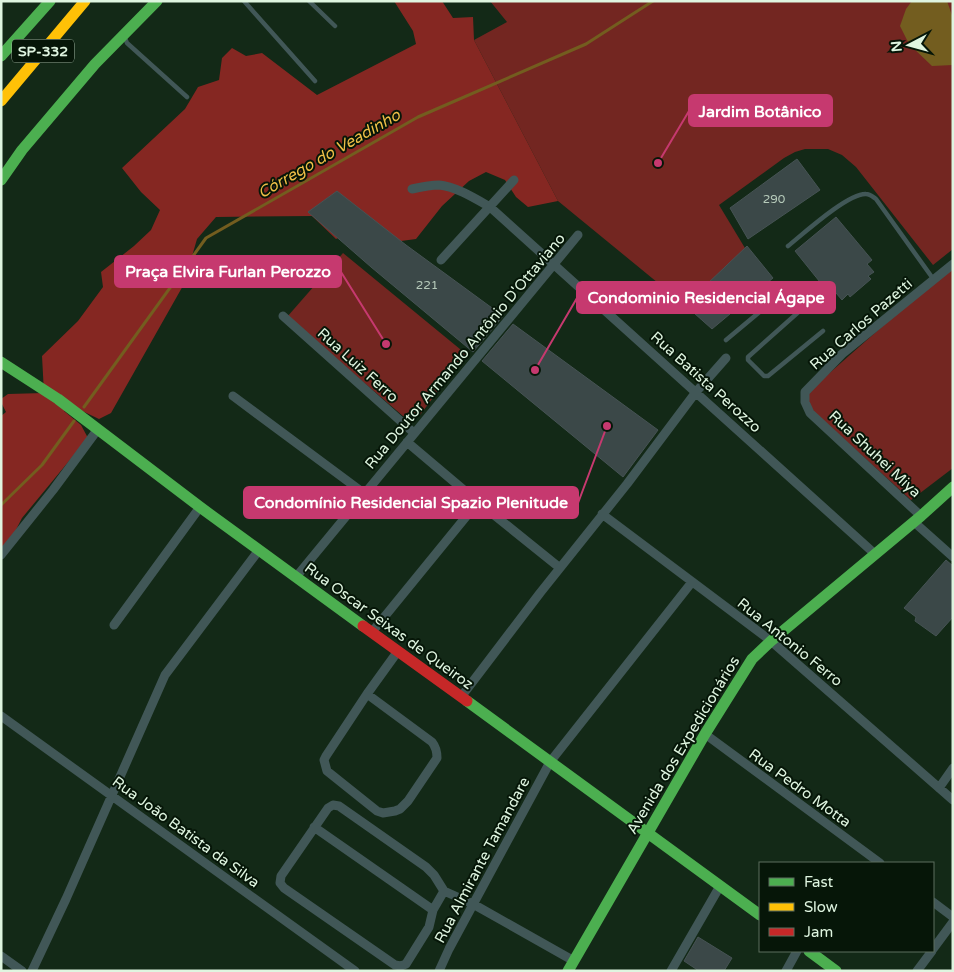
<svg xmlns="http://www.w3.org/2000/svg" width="954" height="972" viewBox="0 0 954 972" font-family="'Varela Round',sans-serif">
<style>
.green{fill:#732621}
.forest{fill:#852722}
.water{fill:#735d1f}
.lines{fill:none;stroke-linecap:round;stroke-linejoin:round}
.stream{stroke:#735d1f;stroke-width:3}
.building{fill:#3b4848;stroke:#465354}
.lane{stroke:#415757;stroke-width:4.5}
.street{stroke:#415757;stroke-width:9}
.fast{stroke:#4caf50;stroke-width:11}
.slow{stroke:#ffc107;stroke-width:11}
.jam{stroke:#c62828;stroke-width:11}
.labels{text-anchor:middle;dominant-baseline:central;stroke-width:4;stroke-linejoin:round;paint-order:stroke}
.number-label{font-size:12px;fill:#b6caba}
.shield{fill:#061608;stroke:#9eb29f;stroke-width:1}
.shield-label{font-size:14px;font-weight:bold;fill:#dff5e0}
.street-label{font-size:15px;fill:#dff5e0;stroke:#061608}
.water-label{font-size:16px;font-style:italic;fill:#eebe47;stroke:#061608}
.leader{fill:none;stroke:#c6396f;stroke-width:2}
.callout-dot{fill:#c6396f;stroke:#061608;stroke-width:2}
.callout{fill:#c6396f;stroke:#c6396f;stroke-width:2}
.callout-label{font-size:16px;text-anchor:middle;font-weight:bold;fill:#fff}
</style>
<rect width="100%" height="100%" fill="#132917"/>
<!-- green -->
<path class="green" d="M 490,1 L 953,1 L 953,249 L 933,265 L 856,167 L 842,155 L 828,149 L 805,149 L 795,152 L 784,158 L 719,205 L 754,263 L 702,319 L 558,201 L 474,40 L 507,22 Z
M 343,253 L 466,354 L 420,415 L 408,417 L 403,416 L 287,317 Z
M 953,264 L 953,468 L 911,500 L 814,412 L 808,402 L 808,392 Z"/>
<!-- forest -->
<path class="forest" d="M 394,1 L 442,1 L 453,18 L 473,17 L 474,40 L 558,201 L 528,207 L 516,197 L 505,180 L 486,172 L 469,181 L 442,206 L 416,239 L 386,243 L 355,230 L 336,239 L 312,216 L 216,217 L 197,239 L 184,284 L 111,413 L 99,419 L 76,408 L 64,411 L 81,425 L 88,438 L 22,518 L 1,559 L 1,416 L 6,412 L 1,402 L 1,399 L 8,394 L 44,393 L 42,356 L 78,321 L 103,287 L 101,272 L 134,246 L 151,230 L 160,210 L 141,192 L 122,168 L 185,109 L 198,87 L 219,80 L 222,58 L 232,48 L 246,56 L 262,53 L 317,95 L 416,44 L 413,31 Z"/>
<!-- water -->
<path class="water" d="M 912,1 L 947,1 L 953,18 L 953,65 L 932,66 L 909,44 L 900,26 L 906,9 Z"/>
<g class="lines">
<!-- stream -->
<path class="stream" d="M 84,407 L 206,238 L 418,117 L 586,44 L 653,1
M 1,505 L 42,465 L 74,421"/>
</g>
<!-- building -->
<path class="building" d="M 797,159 L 820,190 L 748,239 L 730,208 Z
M 337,191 L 406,245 L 503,316 L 473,352 L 371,267 L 308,212 Z
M 836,217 L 872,260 L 867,264 L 874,272 L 868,276 L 871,279 L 850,297 L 848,294 L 842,300 L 836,293 L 832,297 L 795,251 Z
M 747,246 L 773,278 L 712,329 L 685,305 Z
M 513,324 L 658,430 L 623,477 L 482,361 Z
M 946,560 L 953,566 L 953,617 L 936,636 L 915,621 L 916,617 L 904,608 Z
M 698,937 L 732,958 L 724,971 L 699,971 L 684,961 Z"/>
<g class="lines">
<!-- lane -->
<path class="lane" d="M 244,1 L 315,81
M 309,1 L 335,26
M 125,38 L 127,43 L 187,97
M 788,246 C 803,234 848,193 866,194 C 870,194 873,197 876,199 L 934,280
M 803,308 L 748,357 L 748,360 L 764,376 L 768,376 L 823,331
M 726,340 L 787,289"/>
<!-- street -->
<path class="street" d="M 412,189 C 421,187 430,185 439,185 C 455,186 476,199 490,207 L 875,554
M 441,260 L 514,180
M 283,316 L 414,433
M 233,396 L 365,494
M 407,442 L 478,502 L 560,568
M 602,514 L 771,641 L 953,800
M 921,516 L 810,413 L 805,402 L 805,392 L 842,354 L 953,264
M 914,522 L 953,557
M 1,555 L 53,490 L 98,429
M 296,577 L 578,235
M 114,625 L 200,507
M 372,632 L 478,502
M 367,694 L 432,742 C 436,747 437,751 437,758 L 408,801 L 400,809 L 395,811 L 383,813 L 377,811 L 327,771 L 324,760 L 326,756 L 367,694 L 398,651
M 461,697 L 540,593 L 627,484 L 696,392 L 726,358
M 1,716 L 355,971
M 705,734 L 880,863
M 939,788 L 953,768
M 314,827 L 433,910
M 444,891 L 433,910 L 429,927 L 406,964 L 401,966 L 395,965 L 284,888 L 280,883 L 281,876 L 328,808 L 333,805 L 339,806 L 426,867 L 434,875 L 444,891 L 473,904 L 574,961
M 933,902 L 953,917
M 933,949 L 953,922
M 1,956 L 22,971
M 32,971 L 66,899 L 165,675 L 259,550
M 439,971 L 449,949 L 550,762 L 692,582
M 671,971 L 720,886
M 786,971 L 797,951
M 917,971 L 932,951"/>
<!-- fast -->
<path class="fast" d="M 1,56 L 50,1
M 1,180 L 22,150 L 95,64 L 157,1
M 1,362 L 58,399 L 200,507 L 363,626
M 467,701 L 760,915
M 809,951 L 836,971
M 568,971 L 705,734 L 752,659 L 771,641 L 921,516 L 953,487"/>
<!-- slow -->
<path class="slow" d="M 1,101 L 85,1"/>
<!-- jam -->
<path class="jam" d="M 363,626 L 467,701"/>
</g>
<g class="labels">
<!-- number labels -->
<g class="number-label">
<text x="774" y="199">290</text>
<text x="427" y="285">221</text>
</g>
<!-- shield labels -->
<rect class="shield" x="12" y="39.5" width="62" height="23" rx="4"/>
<g class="shield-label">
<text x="43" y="51">SP-332</text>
</g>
<!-- street labels -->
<g class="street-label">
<text transform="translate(861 324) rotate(-41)">Rua Carlos Pazetti</text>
<text transform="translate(465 351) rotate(-50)">Rua Doutor Armando Antônio D'Ottaviano</text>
<text transform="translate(358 365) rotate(42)">Rua Luiz Ferro</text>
<text transform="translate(706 382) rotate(42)">Rua Batista Perozzo</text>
<text transform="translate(875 454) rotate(43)">Rua Shuhei Miya</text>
<text transform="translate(389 626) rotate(36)">Rua Oscar Seixas de Queiroz</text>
<text transform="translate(790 642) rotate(39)">Rua Antonio Ferro</text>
<text transform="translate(683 745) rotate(-59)">Avenida dos Expedicionários</text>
<text transform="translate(800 788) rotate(36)">Rua Pedro Motta</text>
<text transform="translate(186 832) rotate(36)">Rua João Batista da Silva</text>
<text transform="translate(482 860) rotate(-62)">Rua Almirante Tamandare</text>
</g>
<!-- water labels -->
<g class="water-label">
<text transform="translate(329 154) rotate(-30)">Córrego do Veadinho</text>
</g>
</g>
<!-- callouts -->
<path class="leader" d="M658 163L689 111M386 344L341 272M535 370L577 298M607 426L578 503"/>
<g class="callout-dot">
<circle cx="658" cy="163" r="5"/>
<circle cx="386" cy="344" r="5"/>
<circle cx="535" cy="370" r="5"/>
<circle cx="607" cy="426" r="5"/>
</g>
<g class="callout">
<rect x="689" y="95" width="143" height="31" rx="5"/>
<rect x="115" y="256" width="226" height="31" rx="5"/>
<rect x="577" y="282" width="258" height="31" rx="5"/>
<rect x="244" y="487" width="334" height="31" rx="5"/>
</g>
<g class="callout-label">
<text x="760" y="117">Jardim Botânico</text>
<text x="228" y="277">Praça Elvira Furlan Perozzo</text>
<text x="706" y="303">Condominio Residencial Ágape</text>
<text x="411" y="508">Condomínio Residencial Spazio Plenitude</text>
</g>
<!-- border -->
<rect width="954" height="972" fill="none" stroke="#dff5e0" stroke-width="5"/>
<!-- legend -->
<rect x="759" y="862" width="175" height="90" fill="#061608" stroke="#5d6f5e"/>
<rect x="769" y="878" width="25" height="8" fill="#4caf50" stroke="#5d6f5e"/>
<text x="804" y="887" font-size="15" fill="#dff5e0">Fast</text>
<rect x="769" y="903" width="25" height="8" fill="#ffc107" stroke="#5d6f5e"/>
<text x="804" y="912" font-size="15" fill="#dff5e0">Slow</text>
<rect x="769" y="928" width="25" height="8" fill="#c62828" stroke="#5d6f5e"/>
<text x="804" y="937" font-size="15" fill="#dff5e0">Jam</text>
<!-- north arrow -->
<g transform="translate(909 45) rotate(264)" stroke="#061608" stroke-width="4" paint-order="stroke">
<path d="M0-4L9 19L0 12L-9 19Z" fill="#dff5e0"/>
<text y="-8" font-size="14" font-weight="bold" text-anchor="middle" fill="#dff5e0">N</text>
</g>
</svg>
